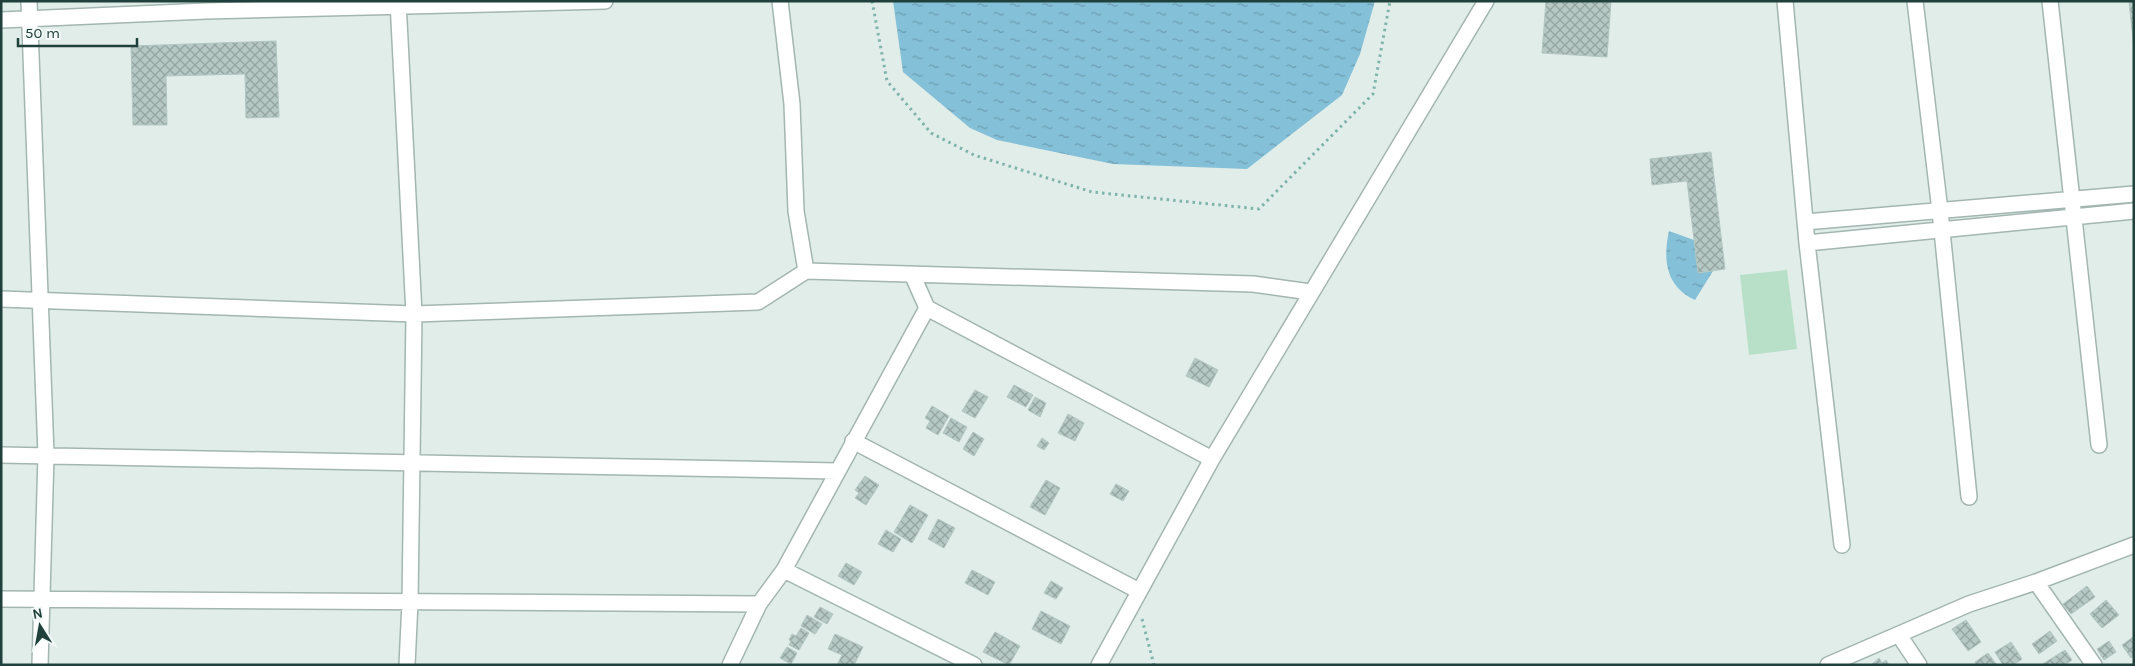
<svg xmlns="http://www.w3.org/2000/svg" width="2135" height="666" viewBox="0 0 2135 666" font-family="Karla,sans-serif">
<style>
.green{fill:#b8e0c8}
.water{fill:url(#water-ripples)}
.building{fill:url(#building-cross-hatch);stroke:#b3c7c2}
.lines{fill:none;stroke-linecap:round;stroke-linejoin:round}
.minor-casing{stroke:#a3b6b1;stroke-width:18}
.path{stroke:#7fb4aa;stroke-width:3;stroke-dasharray:2.5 4;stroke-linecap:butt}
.minor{stroke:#fff;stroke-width:15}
</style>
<defs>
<pattern id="water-ripples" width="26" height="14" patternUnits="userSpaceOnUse" patternTransform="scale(1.25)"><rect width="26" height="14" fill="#84c0d8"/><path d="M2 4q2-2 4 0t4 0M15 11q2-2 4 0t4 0" fill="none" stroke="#6c9db0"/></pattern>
<pattern id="building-cross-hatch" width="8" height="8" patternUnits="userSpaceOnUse" patternTransform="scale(1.25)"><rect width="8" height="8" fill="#b6c8c3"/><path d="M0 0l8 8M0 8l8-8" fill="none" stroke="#94a4a0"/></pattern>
</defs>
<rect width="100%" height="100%" fill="#e1ede9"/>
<!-- green -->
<path class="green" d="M 1787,270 L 1797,349 L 1749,355 L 1740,275 Z"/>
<!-- water -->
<path class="water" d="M 893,1 L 1375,1 L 1360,54 L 1342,95 L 1247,169 L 1113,164 L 997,140 L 970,128 L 903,72 Z
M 1669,231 L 1694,240 L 1713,271 L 1695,300 C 1665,286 1663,259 1669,231 Z"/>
<!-- building -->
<path class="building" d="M 1546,1 L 1611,1 L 1607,57 L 1542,53 Z
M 2129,1 L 2134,1 L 2134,49 Z
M 276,41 L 279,117 L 246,118 L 245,74 L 166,76 L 167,125 L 133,125 L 131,46 Z
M 1711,152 L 1725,269 L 1698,273 L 1687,181 L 1652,185 L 1650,159 Z
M 1195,358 L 1218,370 L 1209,387 L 1186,376 Z
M 1014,385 L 1033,395 L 1026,407 L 1007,397 Z
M 975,390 L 988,397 L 975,418 L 962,411 Z
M 1035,397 L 1046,403 L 1040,417 L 1028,410 Z
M 932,406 L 949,416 L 938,435 L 926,428 L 930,421 L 925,418 Z
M 1068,414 L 1084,423 L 1075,441 L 1058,433 Z
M 951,418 L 967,427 L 959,442 L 943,433 Z
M 973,432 L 984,439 L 974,456 L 963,449 Z
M 1042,438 L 1049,443 L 1044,450 L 1037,446 Z
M 865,476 L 879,485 L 866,505 L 855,498 L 859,493 L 855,490 Z
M 1046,480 L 1060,488 L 1045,515 L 1030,507 Z
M 1116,484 L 1129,491 L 1123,501 L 1110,494 Z
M 910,505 L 928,515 L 912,543 L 894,532 Z
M 938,519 L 955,528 L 944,548 L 928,539 Z
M 886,530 L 901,539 L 893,552 L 878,544 Z
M 846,563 L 862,572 L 854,585 L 838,576 Z
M 972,570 L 995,582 L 988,595 L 965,583 Z
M 1051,581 L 1063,588 L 1056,599 L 1044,593 Z
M 2087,586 L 2095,597 L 2071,614 L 2063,604 Z
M 2106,600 L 2119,615 L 2102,628 L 2090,614 Z
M 820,607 L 833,614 L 827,624 L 814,617 Z
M 1041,611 L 1070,626 L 1061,644 L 1032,629 Z
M 807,615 L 822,624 L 815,634 L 801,626 Z
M 1966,620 L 1981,642 L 1968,651 L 1952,629 Z
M 801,628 L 809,633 L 799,650 L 789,645 L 791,641 L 789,640 L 792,634 L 796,636 Z
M 2050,631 L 2057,641 L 2039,654 L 2032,644 Z
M 995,632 L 1020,646 L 1009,665 L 983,652 Z
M 835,634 L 863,647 L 854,665 L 837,665 L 842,655 L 828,649 Z
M 2133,637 L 2134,656 L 2131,658 L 2122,645 Z
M 2109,641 L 2116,652 L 2104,660 L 2097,649 Z
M 2011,642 L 2022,659 L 2013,665 L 2003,665 L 1995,652 Z
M 787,647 L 797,653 L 791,664 L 780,658 Z
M 2065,650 L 2072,660 L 2064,665 L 2041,665 Z
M 1988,653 L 1997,665 L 1976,665 L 1975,662 Z
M 1879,658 L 1882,663 L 1886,660 L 1889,665 L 1871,665 Z"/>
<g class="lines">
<!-- minor casing -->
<g class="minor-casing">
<path id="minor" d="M 29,1 L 46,455 L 40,665
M 398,1 L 414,314 L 410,602 L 407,665
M 780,1 L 792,104 L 796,211 L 806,271
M 1785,1 L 1807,243 L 1842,545
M 1915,1 L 1940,211 L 1969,497
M 2050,1 L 2099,445
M 1,20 L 206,11 L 605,1
M 1805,222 L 2134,194
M 1807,243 L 2134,211
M 912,274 L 927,308 L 1212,459
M 1,299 L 414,314 L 758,302 L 806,271 L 1253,284 L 1310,292
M 853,441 L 1139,591
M 1,455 L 837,471
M 784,570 L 974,665
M 2036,582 L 2134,545
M 1,599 L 759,604
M 1899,635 L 1919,665
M 730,665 L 759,604 L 784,570 L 927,308
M 1099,665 L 1212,459 L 1486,1
M 1828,665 L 1969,604 L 2036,582 L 2094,665"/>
</g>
<!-- path -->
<path class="path" d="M 872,1 L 887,81 L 931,133 L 974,155 L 1092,192 L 1259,209 L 1373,94 L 1390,1
M 1142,619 L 1154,665"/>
<!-- minor -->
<use href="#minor" class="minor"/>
</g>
<!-- border -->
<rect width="2135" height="666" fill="none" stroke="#20403b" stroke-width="5"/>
<!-- north arrow -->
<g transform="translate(40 626) rotate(349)" stroke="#f2f9f7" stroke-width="4" paint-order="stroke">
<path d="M0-4L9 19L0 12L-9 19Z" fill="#20403b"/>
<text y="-8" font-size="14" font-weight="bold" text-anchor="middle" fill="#20403b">N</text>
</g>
<!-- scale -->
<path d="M18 38v8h119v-8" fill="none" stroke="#20403b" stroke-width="2.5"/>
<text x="25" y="38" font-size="15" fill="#20403b" stroke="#f2f9f7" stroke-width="4" paint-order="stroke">50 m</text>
</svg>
